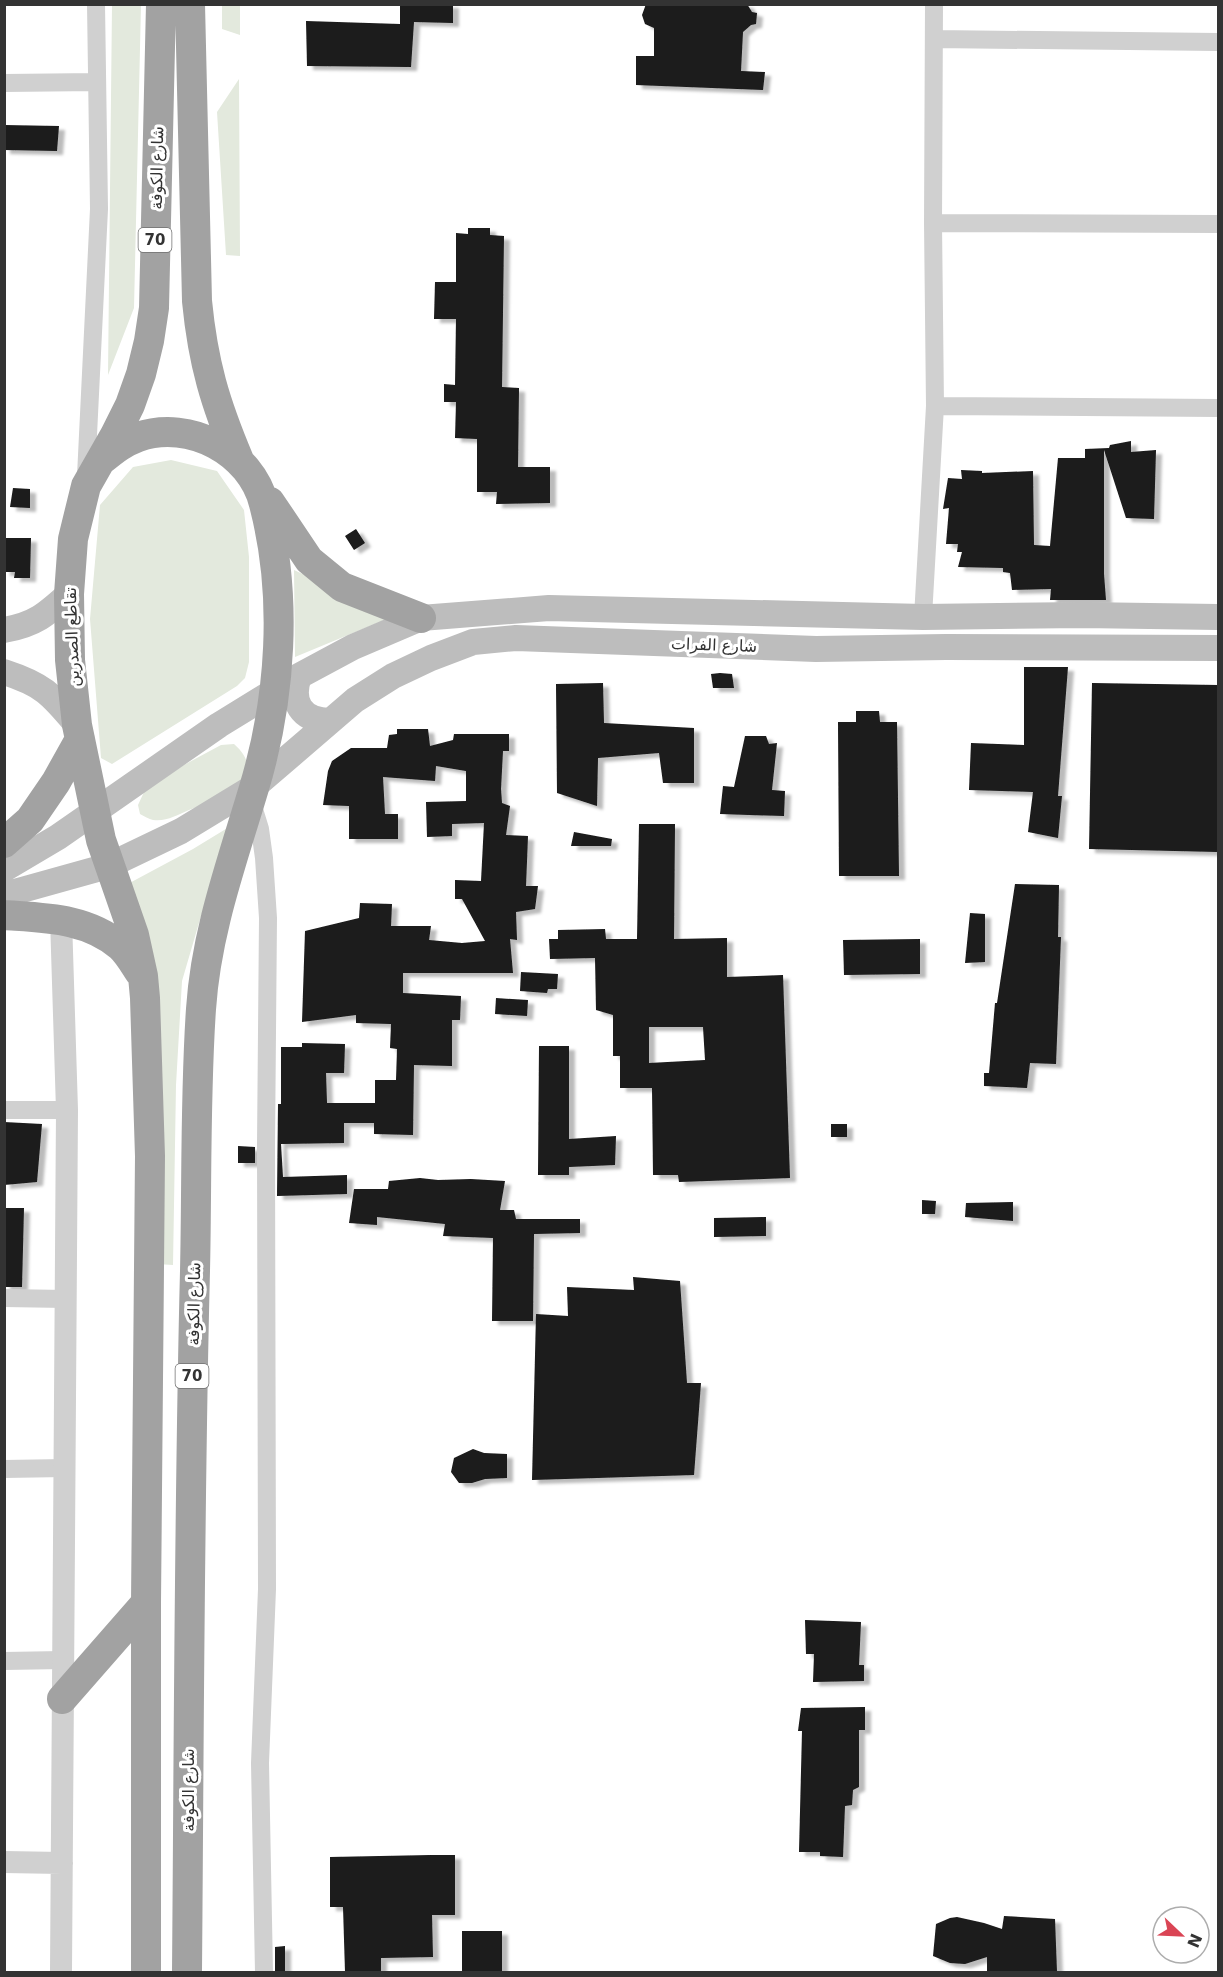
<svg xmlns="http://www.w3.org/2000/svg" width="1223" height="1977" viewBox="0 0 1223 1977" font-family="'DejaVu Sans','Noto Naskh Arabic',sans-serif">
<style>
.green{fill:#e3e9dd}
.building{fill:#1a1a1a;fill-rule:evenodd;filter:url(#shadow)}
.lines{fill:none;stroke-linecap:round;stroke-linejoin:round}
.minor{stroke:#d0d0d0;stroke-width:18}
.tertiary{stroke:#d0d0d0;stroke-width:22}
.secondary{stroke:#bdbdbd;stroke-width:26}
.trunk{stroke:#a2a2a2;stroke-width:30}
.labels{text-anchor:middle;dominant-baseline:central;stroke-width:6;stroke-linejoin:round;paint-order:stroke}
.shield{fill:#fff;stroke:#707070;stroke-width:1.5}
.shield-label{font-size:15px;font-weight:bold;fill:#333}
.street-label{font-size:16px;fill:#333;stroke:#fff}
</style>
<defs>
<filter id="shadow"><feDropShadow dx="6" dy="4" stdDeviation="1.5" flood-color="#0004"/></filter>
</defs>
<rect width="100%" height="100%" fill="#fff"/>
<!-- green -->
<path class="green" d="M 112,5 L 141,5 L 134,308 L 108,375 Z
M 222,5 L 240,5 L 240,35 L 222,29 Z
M 239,79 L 240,256 L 226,255 L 217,112 Z
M 171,460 L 217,471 L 244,510 L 249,557 L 249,662 L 245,678 L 237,686 L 112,764 L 101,758 L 90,619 L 100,505 L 133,467 Z
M 294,570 L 394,616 L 295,657 Z
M 234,744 C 273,778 216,800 189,810 C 177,815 166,822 153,820 C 149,819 144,816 140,814 L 138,805 L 144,792 L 182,766 L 221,745 Z
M 234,824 L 201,916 L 182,981 L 176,1085 L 173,1265 L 156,1264 L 124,886 L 193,849 Z"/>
<!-- building -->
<path class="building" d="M 400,4 L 453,4 L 453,23 L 414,22 L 411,67 L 307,66 L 306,21 L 400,24 Z
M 646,4 L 747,4 L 752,12 L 757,13 L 756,24 L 751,25 L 743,32 L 741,71 L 765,72 L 763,90 L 636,85 L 636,56 L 654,56 L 654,28 L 645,24 L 642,15 Z
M 4,125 L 59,126 L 57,151 L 4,150 Z
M 468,228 L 490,228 L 490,235 L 504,236 L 502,387 L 519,388 L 518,467 L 550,467 L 550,503 L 496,504 L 497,492 L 477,492 L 477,439 L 455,438 L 456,402 L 444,402 L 444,384 L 455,385 L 456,319 L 434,319 L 435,282 L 456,282 L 456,233 L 468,234 Z
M 1131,441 L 1131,452 L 1156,450 L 1154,519 L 1126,518 L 1104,450 L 1104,574 L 1106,600 L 1050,600 L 1051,589 L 1012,590 L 1010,573 L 1003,572 L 1003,568 L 958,567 L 962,552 L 957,552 L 958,544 L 946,544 L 949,508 L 943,509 L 948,478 L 962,479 L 961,470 L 982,471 L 982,473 L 1033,471 L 1034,545 L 1050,546 L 1058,458 L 1085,458 L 1085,449 L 1109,448 L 1110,445 Z
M 13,488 L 30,489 L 30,508 L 10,507 Z
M 356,529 L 365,543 L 354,550 L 345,536 Z
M 4,538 L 31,538 L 30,578 L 14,578 L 15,572 L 4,572 Z
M 1024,667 L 1068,667 L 1058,796 L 1062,796 L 1058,838 L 1028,832 L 1033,792 L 969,790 L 971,743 L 1024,745 Z
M 720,673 L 732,674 L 734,688 L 713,688 L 711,674 Z
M 603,683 L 604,723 L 694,728 L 694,783 L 663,783 L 659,753 L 598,758 L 597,806 L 557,793 L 556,684 Z
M 1092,683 L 1218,685 L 1218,852 L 1089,849 Z
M 856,711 L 879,711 L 880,722 L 897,722 L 899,876 L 839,876 L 838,722 L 856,722 Z
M 397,729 L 428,729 L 430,746 L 453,740 L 454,734 L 509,734 L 509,751 L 503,751 L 501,789 L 502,803 L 510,806 L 506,835 L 528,836 L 526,886 L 538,886 L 535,909 L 516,912 L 517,940 L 510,939 L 513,973 L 403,973 L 403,993 L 461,996 L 460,1020 L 452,1020 L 452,1066 L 414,1065 L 413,1135 L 374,1134 L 374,1123 L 344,1123 L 344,1143 L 281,1144 L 283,1177 L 347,1175 L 347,1194 L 277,1196 L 278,1104 L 281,1104 L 281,1047 L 302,1047 L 302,1043 L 345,1044 L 344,1073 L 326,1073 L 327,1103 L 375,1103 L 375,1080 L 396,1080 L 397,1049 L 390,1048 L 391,1024 L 356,1023 L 356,1015 L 302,1022 L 305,931 L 359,918 L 360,903 L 392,904 L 391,926 L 431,926 L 429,940 L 462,943 L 485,941 L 462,899 L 455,899 L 455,880 L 481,881 L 484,823 L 452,824 L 452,836 L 427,837 L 426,802 L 466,801 L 466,771 L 436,766 L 435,781 L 383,777 L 385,814 L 398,814 L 398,839 L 349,839 L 349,806 L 323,805 L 328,771 L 332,761 L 351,748 L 387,748 L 389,735 L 397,734 Z
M 745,736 L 766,736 L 769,744 L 777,743 L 772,790 L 785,791 L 784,816 L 720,814 L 723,786 L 734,787 Z
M 639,824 L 675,824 L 674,939 L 727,938 L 727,977 L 783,975 L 790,1178 L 679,1182 L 678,1175 L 653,1175 L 652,1088 L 620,1088 L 620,1056 L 613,1056 L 613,1015 L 596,1010 L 595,958 L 550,959 L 549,939 L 558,939 L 558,930 L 605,929 L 606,939 L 637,939 ZM 649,1027 L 703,1027 L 705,1060 L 649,1063 Z
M 574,832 L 612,839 L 611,846 L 571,846 Z
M 1015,884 L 1059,885 L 1058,937 L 1061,937 L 1056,1064 L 1030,1063 L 1027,1088 L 984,1086 L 984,1073 L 989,1073 L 995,1003 L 997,1003 Z
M 970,913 L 985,914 L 985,962 L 965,963 Z
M 920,939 L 920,974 L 844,975 L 843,940 Z
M 521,972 L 558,974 L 557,989 L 548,989 L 547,993 L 520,991 Z
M 496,998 L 528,1000 L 527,1016 L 495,1014 Z
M 539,1046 L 569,1046 L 569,1139 L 616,1136 L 615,1165 L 569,1167 L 569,1175 L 538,1175 Z
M 4,1122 L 42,1124 L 37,1182 L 4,1185 Z
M 831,1124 L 847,1124 L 847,1137 L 831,1137 Z
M 238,1146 L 255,1147 L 255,1163 L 238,1163 Z
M 420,1178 L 438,1180 L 471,1179 L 505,1181 L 500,1210 L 514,1210 L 516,1219 L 580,1219 L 580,1233 L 534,1234 L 533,1321 L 492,1321 L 493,1238 L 443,1236 L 445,1224 L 377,1217 L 377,1225 L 349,1223 L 354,1189 L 388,1189 L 389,1181 Z
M 922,1200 L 936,1201 L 935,1214 L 922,1214 Z
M 1013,1202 L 1013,1221 L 965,1217 L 966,1203 Z
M 4,1208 L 24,1208 L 22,1287 L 4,1287 Z
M 766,1217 L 766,1236 L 714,1237 L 714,1218 Z
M 633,1277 L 680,1281 L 687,1383 L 701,1383 L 694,1475 L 532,1480 L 536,1314 L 568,1316 L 567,1287 L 634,1290 Z
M 473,1449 L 484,1453 L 507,1454 L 507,1478 L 485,1479 L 472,1483 L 459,1483 L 451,1472 L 454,1458 Z
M 805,1620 L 861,1622 L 859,1665 L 864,1665 L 864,1681 L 813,1682 L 814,1654 L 806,1654 Z
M 865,1707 L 865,1730 L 859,1730 L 859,1787 L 853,1790 L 852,1805 L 845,1806 L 843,1857 L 820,1856 L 820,1852 L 799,1852 L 802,1731 L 798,1731 L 801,1708 Z
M 431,1855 L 455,1855 L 455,1915 L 432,1915 L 433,1957 L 381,1958 L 381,1972 L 345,1972 L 343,1907 L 330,1907 L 330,1857 Z
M 1004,1916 L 1055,1919 L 1057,1972 L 987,1972 L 987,1957 L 965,1964 L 950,1963 L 933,1956 L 936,1924 L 950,1918 L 957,1917 L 984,1923 L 1002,1929 Z
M 462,1931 L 502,1931 L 502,1972 L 462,1972 Z
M 285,1946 L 285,1972 L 275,1972 L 275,1947 Z"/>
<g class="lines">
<!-- minor -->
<path class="minor" d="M 934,39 L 1218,42
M 4,83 L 97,82
M 933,223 L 1218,224
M 935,406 L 1218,408
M 86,476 L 99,209 L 96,4
M 923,617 L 935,406 L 933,223 L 934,4
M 252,803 L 260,829 L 264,858 L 268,918 L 266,1145 L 267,1589 L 260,1763 L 264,1972
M 4,1110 L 67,1110
M 4,1298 L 66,1299
M 4,1469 L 65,1468
M 4,1661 L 63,1660"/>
<!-- tertiary -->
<path class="tertiary" d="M 61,919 L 67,1110 L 61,1972
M 4,1862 L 62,1863"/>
<!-- secondary -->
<path class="secondary" d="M 4,630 C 35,625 47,614 69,594
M 4,672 C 44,685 51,694 77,725
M 299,676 C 290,702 301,720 329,721
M 4,869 L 58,837 L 219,725 L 299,676 L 353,647 L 421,618 L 549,608 L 923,617 L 1082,615 L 1218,617
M 4,895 L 108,866 L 181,831 L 255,786 L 355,700 L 393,676 L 431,658 L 473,642 L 516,638 L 816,649 L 946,647 L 1218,648"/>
<!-- trunk -->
<path class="trunk" d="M 190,4 L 197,301 C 203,363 215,403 239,460
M 103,459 C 114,450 124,442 138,437 C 190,419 251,452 264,504 C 288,596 281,698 254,788 C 232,862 206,932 201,1009 C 195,1096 197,1184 195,1271 C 189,1505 189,1739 187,1972
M 270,502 L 309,560 L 342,587 L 421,618
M 4,843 L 30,820 L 56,782 L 80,739
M 4,915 C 46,918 87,918 120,946 C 128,953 134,964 140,973
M 62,1699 L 146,1603
M 146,1972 L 146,1603 L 150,1156 L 145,998 L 143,976 L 134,935 L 101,840 L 77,725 L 70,660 L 69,594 L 73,539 L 86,486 L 115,435 L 130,405 L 141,374 L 149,341 L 154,308 L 161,4"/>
</g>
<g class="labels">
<!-- shield labels -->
<g class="shield">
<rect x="138.5" y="228" width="33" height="24" rx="4.5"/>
<rect x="175.5" y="1364" width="33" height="24" rx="4.5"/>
</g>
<g class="shield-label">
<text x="155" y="240">70</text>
<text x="192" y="1376">70</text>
</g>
<!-- street labels -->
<g class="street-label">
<text transform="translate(157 168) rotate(-89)">شارع الكوفة</text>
<text transform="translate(72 637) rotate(-92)">تقاطع الصدرين</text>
<text transform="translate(714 645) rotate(2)">شارع الفرات</text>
<text transform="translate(194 1304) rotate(-89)">شارع الكوفة</text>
<text transform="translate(188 1790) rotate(-90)">شارع الكوفة</text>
</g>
</g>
<!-- border -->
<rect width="1223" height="1977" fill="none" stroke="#333333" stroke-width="12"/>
<!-- north arrow -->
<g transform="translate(1181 1935) rotate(113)"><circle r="28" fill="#ffffff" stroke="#adadad" stroke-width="1.5"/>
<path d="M0-4.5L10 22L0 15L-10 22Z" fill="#da4555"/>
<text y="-9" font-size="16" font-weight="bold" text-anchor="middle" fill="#333333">N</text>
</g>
</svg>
